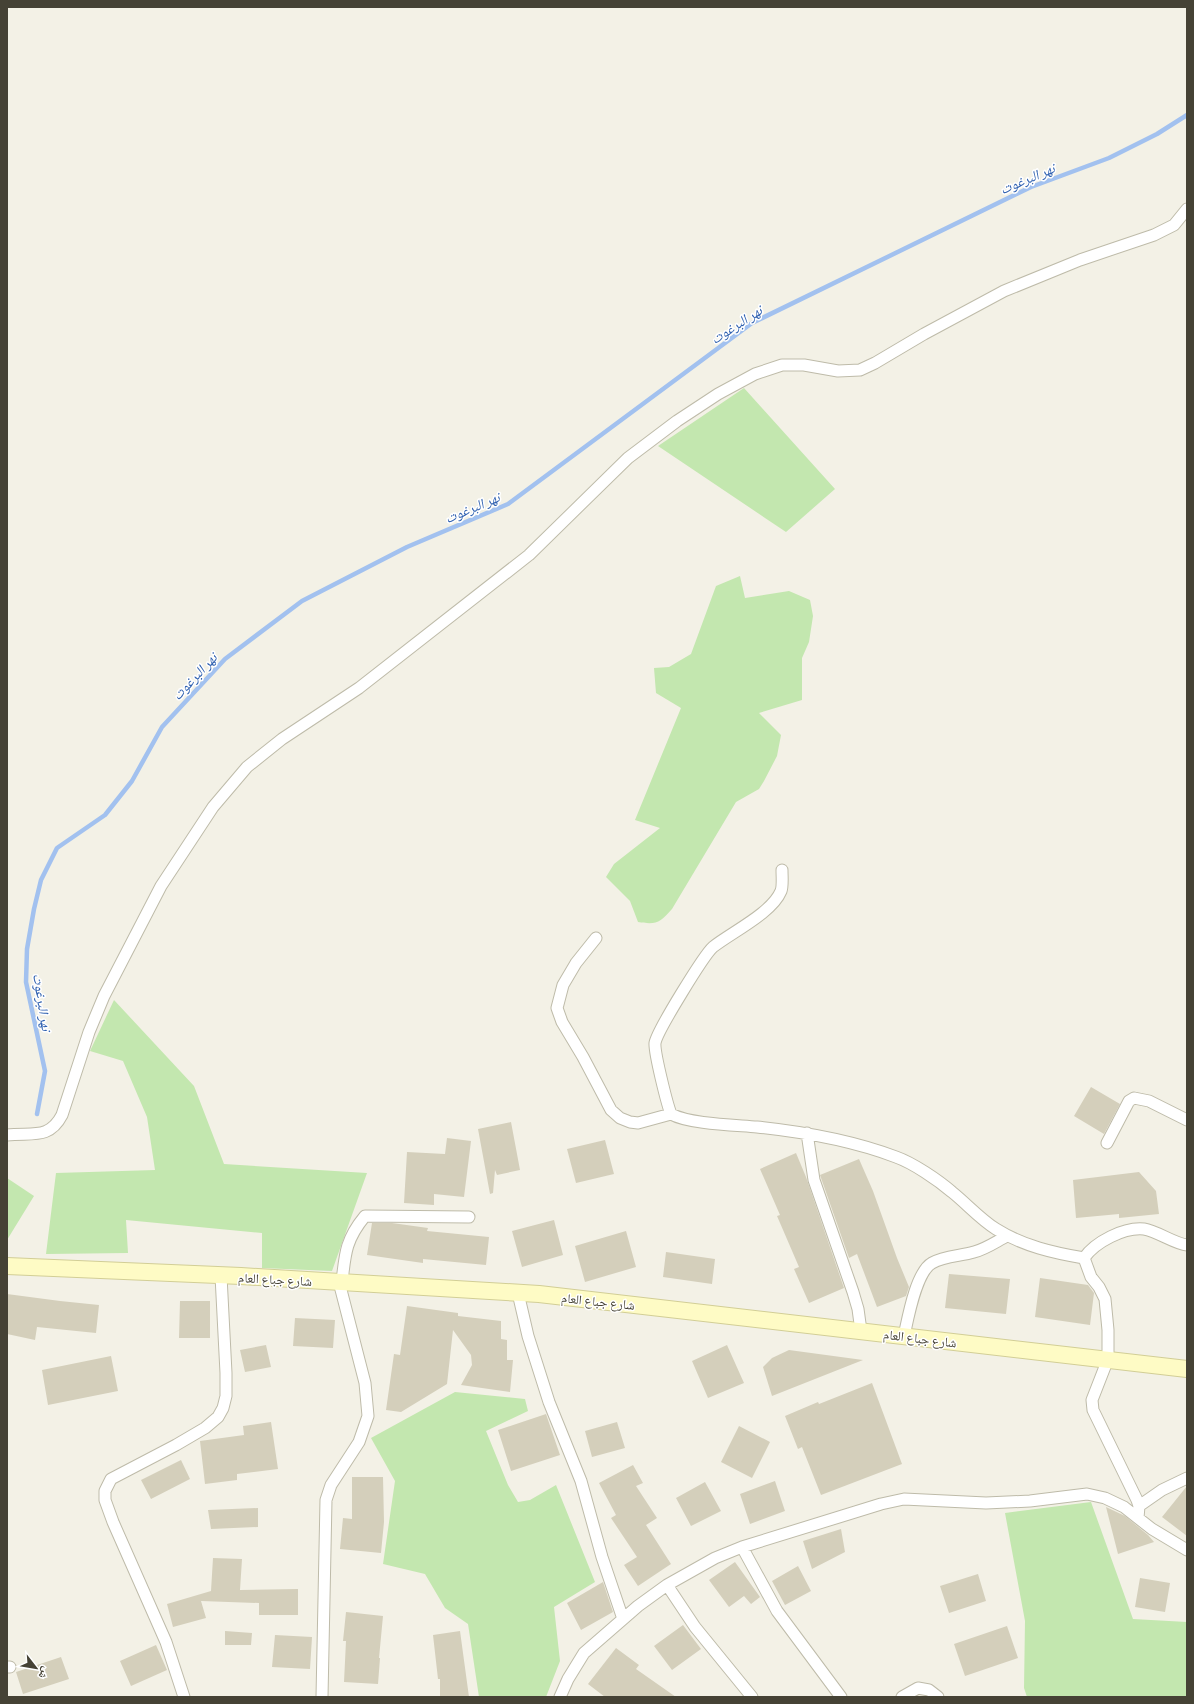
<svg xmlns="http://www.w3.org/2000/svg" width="1194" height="1704" viewBox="0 0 1194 1704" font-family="Barlow,'Noto Naskh Arabic',sans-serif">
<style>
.green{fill:#c3e7af}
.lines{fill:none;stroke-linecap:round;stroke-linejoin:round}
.stream{stroke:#a2c1ef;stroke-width:4.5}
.building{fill:#d4cfbb}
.minor-casing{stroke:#bebba9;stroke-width:13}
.secondary-casing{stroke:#d2ce96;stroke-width:18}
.minor{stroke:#fff;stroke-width:11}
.secondary{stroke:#fefbc5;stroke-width:16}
.labels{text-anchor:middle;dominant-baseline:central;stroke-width:3;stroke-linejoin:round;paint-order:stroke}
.street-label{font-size:13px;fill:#454235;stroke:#fff}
.water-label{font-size:14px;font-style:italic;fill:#3061b0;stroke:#fff}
</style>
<rect width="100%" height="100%" fill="#f3f1e6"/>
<!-- green -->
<path class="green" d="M 744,388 L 835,489 L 786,532 L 658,446 Z
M 740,576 L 745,598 L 789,591 L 810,600 L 813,616 L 809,642 L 802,658 L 802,700 L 759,713 L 781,735 L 777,756 L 764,781 L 759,789 L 736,802 L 672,909 C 660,923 656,925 638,922 L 630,901 L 606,877 L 614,864 L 660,828 L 635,820 L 681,708 L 656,693 L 654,668 L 669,667 L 691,654 L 716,586 Z
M 114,1000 L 194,1086 L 224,1164 L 367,1173 L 332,1271 L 262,1268 L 262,1233 L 126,1220 L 128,1253 L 46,1254 L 56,1173 L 155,1170 L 147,1117 L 123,1061 L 90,1051 Z
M 7,1178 L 34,1196 L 7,1240 Z
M 455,1392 L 525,1399 L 528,1411 L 486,1431 L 508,1485 L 518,1502 L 530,1500 L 556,1485 L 595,1582 L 554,1607 L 560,1661 L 546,1697 L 479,1697 L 468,1624 L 445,1608 L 425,1574 L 383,1564 L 395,1481 L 371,1438 Z
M 1091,1502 L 1133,1619 L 1187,1622 L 1187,1697 L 1027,1697 L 1024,1688 L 1025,1621 L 1005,1513 Z"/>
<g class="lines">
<!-- stream -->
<path class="stream" d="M 37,1114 L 45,1071 L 26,982 L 27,949 L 34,909 L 41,880 L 57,848 L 105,815 L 132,781 L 162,727 L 225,659 L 302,601 L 407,547 L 508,504 L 752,323 L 1031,187 L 1109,158 L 1157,134 L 1187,115"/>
</g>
<!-- building -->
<path class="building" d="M 1091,1087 L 1120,1104 L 1104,1134 L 1074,1116 Z
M 511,1122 L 520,1170 L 497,1175 L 495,1170 L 493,1193 L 490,1194 L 478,1129 Z
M 447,1138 L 471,1141 L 464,1197 L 434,1194 L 434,1205 L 404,1203 L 407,1152 L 445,1154 Z
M 605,1140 L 614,1174 L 576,1183 L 567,1149 Z
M 796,1153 L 806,1177 L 844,1288 L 809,1303 L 794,1269 L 799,1267 L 777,1216 L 780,1215 L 760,1169 Z
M 859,1159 L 873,1191 L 897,1258 L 909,1287 L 906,1296 L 877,1307 L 857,1254 L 849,1258 L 820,1175 Z
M 1139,1172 L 1156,1191 L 1159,1214 L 1119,1218 L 1119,1214 L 1076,1218 L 1073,1180 Z
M 554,1220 L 563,1255 L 522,1267 L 512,1231 Z
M 372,1223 L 392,1223 L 428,1228 L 427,1231 L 489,1237 L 486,1265 L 423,1259 L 423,1263 L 367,1255 Z
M 626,1231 L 636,1267 L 585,1282 L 575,1246 Z
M 666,1252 L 715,1259 L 712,1284 L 663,1277 Z
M 949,1274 L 1010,1279 L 1006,1314 L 945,1308 Z
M 1040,1278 L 1088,1285 L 1094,1293 L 1090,1325 L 1035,1317 Z
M 7,1294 L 60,1301 L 99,1305 L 96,1333 L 37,1327 L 35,1340 L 7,1334 Z
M 180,1301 L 210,1301 L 210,1338 L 179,1338 Z
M 407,1306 L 458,1313 L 458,1316 L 501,1321 L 501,1339 L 507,1340 L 507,1360 L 513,1360 L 510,1392 L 461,1385 L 472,1365 L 471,1355 L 453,1330 L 447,1384 L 401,1412 L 386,1410 L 394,1354 L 400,1355 Z
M 295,1318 L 335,1320 L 333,1348 L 293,1346 Z
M 266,1345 L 271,1367 L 245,1372 L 240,1350 Z
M 727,1345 L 744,1383 L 708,1398 L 692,1361 Z
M 789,1350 L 863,1360 L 772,1396 L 763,1367 L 772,1358 Z
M 111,1356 L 118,1391 L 48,1405 L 42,1370 Z
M 872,1383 L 902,1464 L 821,1495 L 802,1447 L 798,1449 L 785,1416 L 818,1402 L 819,1404 Z
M 546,1414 L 560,1455 L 511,1471 L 498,1430 Z
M 271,1422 L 278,1469 L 237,1474 L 237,1480 L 205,1484 L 200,1441 L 244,1435 L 243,1426 Z
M 617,1422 L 625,1448 L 592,1457 L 585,1431 Z
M 739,1426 L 770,1442 L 752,1478 L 721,1462 Z
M 181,1460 L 190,1479 L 151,1499 L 141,1480 Z
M 633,1465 L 643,1483 L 636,1486 L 657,1518 L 646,1525 L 671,1564 L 638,1586 L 624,1565 L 637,1557 L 611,1518 L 616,1515 L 599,1483 Z
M 352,1477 L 383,1477 L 384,1522 L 381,1553 L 340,1549 L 343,1518 L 352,1519 Z
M 775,1481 L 785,1511 L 750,1524 L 740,1494 Z
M 705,1482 L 721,1511 L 691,1526 L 676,1498 Z
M 1187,1486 L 1187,1536 L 1162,1517 Z
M 1106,1507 L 1125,1516 L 1148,1535 L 1154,1542 L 1118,1554 Z
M 258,1508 L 258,1527 L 211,1529 L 208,1510 Z
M 841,1529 L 845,1552 L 812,1569 L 803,1541 Z
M 213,1558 L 242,1559 L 240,1590 L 298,1589 L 298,1615 L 259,1615 L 259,1603 L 201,1601 L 206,1618 L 173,1627 L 167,1604 L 211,1591 Z
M 735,1562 L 760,1597 L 751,1604 L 744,1596 L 729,1607 L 709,1580 Z
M 798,1566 L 811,1591 L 785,1605 L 772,1581 Z
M 978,1574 L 986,1601 L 949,1613 L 940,1586 Z
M 1140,1578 L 1170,1583 L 1165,1612 L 1135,1607 Z
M 603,1582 L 613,1612 L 581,1630 L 567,1603 Z
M 346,1612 L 383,1616 L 379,1658 L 380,1658 L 378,1684 L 344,1682 L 346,1641 L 343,1641 Z
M 683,1625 L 701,1649 L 672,1670 L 654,1646 Z
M 1007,1626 L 1018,1658 L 965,1676 L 954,1644 Z
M 225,1631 L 252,1633 L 251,1645 L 225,1645 Z
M 460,1631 L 469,1697 L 440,1697 L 440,1679 L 438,1679 L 433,1635 Z
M 275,1635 L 312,1637 L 310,1669 L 272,1667 Z
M 156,1645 L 167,1670 L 131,1686 L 120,1661 Z
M 616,1648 L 639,1665 L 636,1669 L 676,1697 L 605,1697 L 588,1684 Z
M 61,1657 L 69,1679 L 23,1694 L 16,1672 Z"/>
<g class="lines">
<!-- minor casing -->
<g class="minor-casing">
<path id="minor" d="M 782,870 C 782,877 783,886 781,891 C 772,913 732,932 713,947 C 704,955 657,1031 655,1043 C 654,1052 667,1104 671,1114 C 689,1124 735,1125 757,1127 C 805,1132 851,1140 896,1157 C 913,1163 938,1180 952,1192 C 967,1204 980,1219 996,1229 C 1023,1246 1054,1253 1084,1258
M 596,938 L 576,963 L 563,985 L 557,1008 L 562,1022 L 583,1057 L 611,1110 L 620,1118 L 630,1122 L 638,1123 L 671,1114
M 807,1133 L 814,1180 L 853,1292 L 858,1309 L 861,1331
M 7,1135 C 32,1132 49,1140 62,1115 L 89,1032 L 104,996 L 161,886 L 213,807 L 247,767 L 282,739 L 359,688 L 529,555 L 628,458 L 677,421 L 718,394 L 755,374 L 782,365 L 804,365 L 838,371 L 860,370 L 875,363 L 924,334 L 1004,291 L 1080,260 L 1154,235 L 1174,225 L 1187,209
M 1107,1143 L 1129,1101 L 1134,1098 L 1149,1101 L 1187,1120
M 342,1282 C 345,1253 346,1239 365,1216 L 469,1217
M 518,1293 L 528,1336 L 549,1402 L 581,1481 L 602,1557 L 623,1619
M 904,1336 C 908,1318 916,1272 932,1263 C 944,1256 961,1256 974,1252 C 986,1249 997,1241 1007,1236
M 1139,1506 L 1162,1490 L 1187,1478
M 1138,1518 L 1139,1506 L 1137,1500 L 1093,1410 L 1092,1400 L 1108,1359 L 1108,1330 L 1105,1299 L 1099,1287 L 1091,1277 L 1084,1258 C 1095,1242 1124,1227 1144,1229 C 1157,1231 1175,1244 1187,1245
M 742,1547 L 777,1611 L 841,1697
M 667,1585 L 695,1627 L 752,1697
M 7,1667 L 10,1667
M 184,1697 L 166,1642 L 113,1522 L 105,1500 L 105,1491 L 111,1479 L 176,1445 L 205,1428 L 218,1417 L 223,1408 L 226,1396 L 226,1373 L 221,1276
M 322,1697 L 326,1500 L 331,1485 L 359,1442 L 368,1416 L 365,1383 L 339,1282
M 560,1697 L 568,1679 L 584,1653 L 638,1606 L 667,1585 L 715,1558 L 742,1547 L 881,1504 L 904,1499 L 986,1503 L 1030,1501 L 1087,1494 L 1105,1498 L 1124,1507 L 1152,1529 L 1187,1550
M 902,1697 L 918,1688 L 929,1690 L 938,1697"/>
</g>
<!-- secondary casing -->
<g class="secondary-casing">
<path id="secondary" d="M 7,1266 L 241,1276 L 539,1294 L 1187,1369"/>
</g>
<!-- minor -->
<use href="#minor" class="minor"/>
<!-- secondary -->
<use href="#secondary" class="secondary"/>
</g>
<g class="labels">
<!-- street labels -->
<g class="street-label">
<text transform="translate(275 1279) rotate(3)">شارع جباع العام</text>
<text transform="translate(598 1301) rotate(6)">شارع جباع العام</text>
<text transform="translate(920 1338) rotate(7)">شارع جباع العام</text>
</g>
<!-- water labels -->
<g class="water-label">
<text transform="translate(1027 178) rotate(-23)">نهر البرغوت</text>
<text transform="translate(736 324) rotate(-33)">نهر البرغوت</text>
<text transform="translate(472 507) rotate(-23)">نهر البرغوت</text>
<text transform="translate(194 676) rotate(-47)">نهر البرغوت</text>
<text transform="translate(43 1002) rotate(81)">نهر البرغوت</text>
</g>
</g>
<!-- border -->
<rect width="1194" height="1704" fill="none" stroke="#454235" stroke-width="16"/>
<!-- north arrow -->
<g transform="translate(36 1668) rotate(121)" stroke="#ffffff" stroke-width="3" paint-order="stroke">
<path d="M0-3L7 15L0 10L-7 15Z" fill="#454235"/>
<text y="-6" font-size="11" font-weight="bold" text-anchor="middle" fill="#454235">ش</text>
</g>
</svg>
